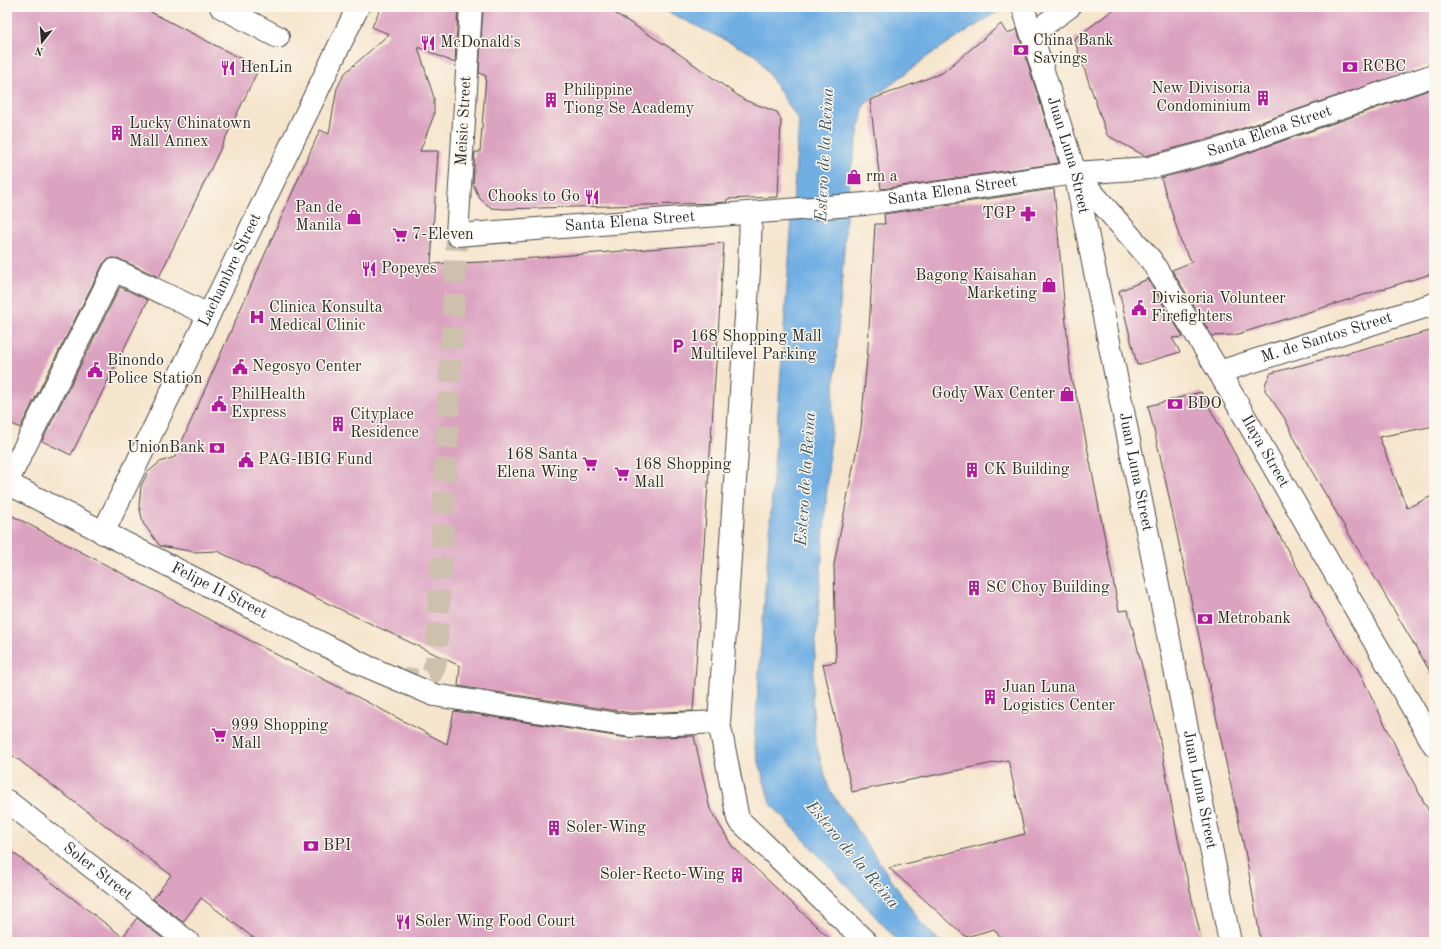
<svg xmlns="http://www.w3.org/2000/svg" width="1441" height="949" viewBox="0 0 1441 949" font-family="'Old Standard TT',serif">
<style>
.water{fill:#71afe3;stroke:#4e6d87}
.building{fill:#dca3c1}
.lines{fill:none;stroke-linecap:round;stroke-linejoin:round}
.minor-tunnel{stroke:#cdc0ad;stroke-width:22;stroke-dasharray:22 11;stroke-linecap:butt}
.minor-casing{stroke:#494743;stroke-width:24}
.minor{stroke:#fff;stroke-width:22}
.labels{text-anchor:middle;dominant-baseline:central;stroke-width:3;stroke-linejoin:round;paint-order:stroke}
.poi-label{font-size:16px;fill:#2b2b2b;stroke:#fbf7ec;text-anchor:start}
.street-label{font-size:16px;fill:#2b2b2b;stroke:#fbf7ec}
.water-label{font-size:17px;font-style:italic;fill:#44596b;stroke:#fbf7ec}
</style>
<rect width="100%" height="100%" fill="#fbf7ec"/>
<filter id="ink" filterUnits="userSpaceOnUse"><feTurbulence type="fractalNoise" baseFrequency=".025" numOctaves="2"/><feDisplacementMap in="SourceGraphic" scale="8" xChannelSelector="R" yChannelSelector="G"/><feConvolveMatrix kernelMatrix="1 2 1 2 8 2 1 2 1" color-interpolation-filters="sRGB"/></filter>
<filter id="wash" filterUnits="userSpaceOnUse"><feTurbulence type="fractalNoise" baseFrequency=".012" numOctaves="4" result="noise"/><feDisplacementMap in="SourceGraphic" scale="16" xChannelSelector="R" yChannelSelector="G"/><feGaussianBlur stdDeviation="0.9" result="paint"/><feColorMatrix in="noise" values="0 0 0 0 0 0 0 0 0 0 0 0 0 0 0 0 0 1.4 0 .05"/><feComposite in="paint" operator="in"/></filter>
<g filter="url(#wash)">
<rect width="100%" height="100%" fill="#f6e5cd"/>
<!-- water -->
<path class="water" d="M 658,7 L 1005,7 L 931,54 L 864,105 L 849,179 L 812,698 L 815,740 L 829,789 L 921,923 L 941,942 L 899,942 L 770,803 L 754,744 L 799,121 L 757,56 Z"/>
<g id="blocks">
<!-- building -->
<path class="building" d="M 7,7 L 141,7 L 259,68 L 159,277 L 119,259 L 113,258 L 107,260 L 103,264 L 20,428 L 7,421 Z
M 381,7 L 458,7 L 455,63 L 418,47 L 434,98 L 434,115 L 420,151 L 438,151 L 431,264 L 483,262 L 724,243 L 693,711 L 631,713 L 458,686 L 460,666 L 217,551 L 196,552 L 160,546 L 143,523 L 139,505 L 141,486 L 148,472 L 160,462 L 175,457 L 320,130 L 329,134 L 337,88 L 345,73 L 389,34 L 372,27 Z
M 483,7 L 605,7 L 675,51 L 744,100 L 777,112 L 781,120 L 778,197 L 727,199 L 727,202 L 715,203 L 504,209 L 492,208 L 486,204 L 480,199 L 473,184 L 475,152 L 480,152 L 486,76 L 479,73 Z
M 1117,7 L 1434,7 L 1434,63 L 1217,137 L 1145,156 L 1107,135 L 1074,39 Z
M 1001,24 L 1007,34 L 1017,29 L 1059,163 L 881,189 L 870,100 L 942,73 Z
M 1434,88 L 1434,273 L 1235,335 L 1212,336 L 1172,270 L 1192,262 L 1182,245 L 1161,178 L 1225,161 Z
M 1054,189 L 1071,379 L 1079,405 L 1119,611 L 1128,610 L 1158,730 L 1178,839 L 1202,942 L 1004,942 L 994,929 L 966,937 L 889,868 L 1025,834 L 1008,760 L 852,792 L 823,664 L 836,662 L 834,564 L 861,428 L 868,346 L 875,224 L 885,224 L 884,214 Z
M 1148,279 L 1183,337 L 1172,338 L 1180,352 L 1137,365 L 1119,291 Z
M 120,287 L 148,300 L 71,455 L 42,441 Z
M 1434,330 L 1434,426 L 1379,437 L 1407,508 L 1434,495 L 1434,678 L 1307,463 L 1285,419 L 1265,390 L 1266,382 L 1271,373 Z
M 1201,392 L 1333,633 L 1359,671 L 1409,774 L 1434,821 L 1434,942 L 1261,942 L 1246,856 L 1160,455 L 1148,406 Z
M 7,513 L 447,744 L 454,711 L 628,738 L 694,736 L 710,809 L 732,846 L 833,942 L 259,942 L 201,898 L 183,922 L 153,899 L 171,875 L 7,751 Z
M 7,848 L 123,937 L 137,918 L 167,942 L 7,942 Z"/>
</g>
</g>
<g filter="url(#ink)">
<use href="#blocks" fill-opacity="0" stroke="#494743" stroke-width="1"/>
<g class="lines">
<!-- minor-tunnel -->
<path class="minor-tunnel" d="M 396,680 L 422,679 L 432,673 L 436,662 L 457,235"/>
<!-- minor casing -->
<g class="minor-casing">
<g id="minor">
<path d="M 221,7 L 278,37"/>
<path id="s1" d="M 471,7 L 457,235 L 865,204 L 1075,173 L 1149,168 L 1221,149 L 1434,75"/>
<path id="s2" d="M 1023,7 L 1075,173 L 1230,942"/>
<path d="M 1033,33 L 1069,7"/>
<path id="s3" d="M 1076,174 L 1151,260 L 1219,372 L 1434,745"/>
<path d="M 751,213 L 749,271 L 719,722 L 738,819 L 866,942"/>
<path id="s4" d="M 1219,372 L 1434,304"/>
<path d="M 7,482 L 114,270 L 209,315"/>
<path id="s5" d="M 7,483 L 366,666 L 434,695 L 630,726 L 719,722"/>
<path id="s6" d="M 103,533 L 358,7"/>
<path id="s7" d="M 7,801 L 188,942"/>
</g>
</g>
<!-- minor -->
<use href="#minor" class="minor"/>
</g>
</g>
<!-- icons -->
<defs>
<g id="restaurant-bare" transform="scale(1.2)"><path d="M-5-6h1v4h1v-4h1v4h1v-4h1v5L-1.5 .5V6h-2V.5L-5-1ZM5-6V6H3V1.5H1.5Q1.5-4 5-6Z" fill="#b5179e" stroke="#fbf7ec" stroke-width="2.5" paint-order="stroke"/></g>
<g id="bank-bare" transform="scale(1.2)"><path d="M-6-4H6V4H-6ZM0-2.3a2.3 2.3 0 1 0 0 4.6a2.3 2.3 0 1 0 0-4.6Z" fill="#b5179e" stroke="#fbf7ec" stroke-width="2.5" paint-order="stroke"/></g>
<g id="building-bare" transform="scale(1.2)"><path d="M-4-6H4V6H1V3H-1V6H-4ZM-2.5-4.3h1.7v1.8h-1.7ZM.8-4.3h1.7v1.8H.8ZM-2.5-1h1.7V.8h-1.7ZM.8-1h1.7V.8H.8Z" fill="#b5179e" stroke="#fbf7ec" stroke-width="2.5" paint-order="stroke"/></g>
<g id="shop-bare" transform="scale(1.2)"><path d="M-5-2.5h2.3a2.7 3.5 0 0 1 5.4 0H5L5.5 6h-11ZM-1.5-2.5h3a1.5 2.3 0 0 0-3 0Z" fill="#b5179e" stroke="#fbf7ec" stroke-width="2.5" paint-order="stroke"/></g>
<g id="pharmacy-bare" transform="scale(1.2)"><path d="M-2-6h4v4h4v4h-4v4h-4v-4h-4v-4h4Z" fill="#b5179e" stroke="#fbf7ec" stroke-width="2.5" paint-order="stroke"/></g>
<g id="supermarket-bare" transform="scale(1.2)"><path d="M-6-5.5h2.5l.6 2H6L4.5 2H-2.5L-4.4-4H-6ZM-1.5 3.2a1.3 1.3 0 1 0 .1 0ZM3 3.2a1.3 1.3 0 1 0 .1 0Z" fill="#b5179e" stroke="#fbf7ec" stroke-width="2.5" paint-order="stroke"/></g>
<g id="civic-bare" transform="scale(1.2)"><path d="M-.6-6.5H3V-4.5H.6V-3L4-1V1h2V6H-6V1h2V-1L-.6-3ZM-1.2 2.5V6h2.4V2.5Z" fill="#b5179e" stroke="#fbf7ec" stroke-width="2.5" paint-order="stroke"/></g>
<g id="hospital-bare" transform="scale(1.2)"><path d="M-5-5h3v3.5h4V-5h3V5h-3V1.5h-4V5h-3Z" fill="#b5179e" stroke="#fbf7ec" stroke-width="2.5" paint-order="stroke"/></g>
<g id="parking-bare" transform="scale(1.2)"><path d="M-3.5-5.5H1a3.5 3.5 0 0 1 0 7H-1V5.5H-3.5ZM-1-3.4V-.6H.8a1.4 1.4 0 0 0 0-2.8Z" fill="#b5179e" stroke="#fbf7ec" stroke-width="2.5" paint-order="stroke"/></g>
</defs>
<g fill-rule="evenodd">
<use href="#restaurant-bare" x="428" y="43"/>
<use href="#bank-bare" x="1021" y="50"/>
<use href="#bank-bare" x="1350" y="67"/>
<use href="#restaurant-bare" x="228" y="68"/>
<use href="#building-bare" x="1263" y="98"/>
<use href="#building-bare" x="551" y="100"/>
<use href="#building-bare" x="117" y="133"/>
<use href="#shop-bare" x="854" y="177"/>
<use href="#restaurant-bare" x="592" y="197"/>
<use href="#pharmacy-bare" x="1028" y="214"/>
<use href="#shop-bare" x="354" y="217"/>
<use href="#supermarket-bare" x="400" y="235"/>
<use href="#restaurant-bare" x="369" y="269"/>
<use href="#shop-bare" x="1049" y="285"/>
<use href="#civic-bare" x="1139" y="308"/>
<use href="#hospital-bare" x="257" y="317"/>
<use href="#parking-bare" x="678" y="346"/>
<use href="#civic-bare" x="240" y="367"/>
<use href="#civic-bare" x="95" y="370"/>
<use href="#shop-bare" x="1067" y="394"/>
<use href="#civic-bare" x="219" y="404"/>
<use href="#bank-bare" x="1175" y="404"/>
<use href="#building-bare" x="338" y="424"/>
<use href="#bank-bare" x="217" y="448"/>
<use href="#civic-bare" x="246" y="460"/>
<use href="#supermarket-bare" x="590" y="464"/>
<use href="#building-bare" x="972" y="470"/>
<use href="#supermarket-bare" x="622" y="474"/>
<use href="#building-bare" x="974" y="588"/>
<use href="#bank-bare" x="1205" y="619"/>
<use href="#building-bare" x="990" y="697"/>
<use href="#supermarket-bare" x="219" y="735"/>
<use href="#building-bare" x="554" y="828"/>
<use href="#bank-bare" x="311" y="846"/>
<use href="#building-bare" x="737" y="875"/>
<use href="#restaurant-bare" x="403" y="922"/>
</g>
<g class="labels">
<!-- poi labels -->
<g class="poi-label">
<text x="1033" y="41">China Bank<tspan x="1033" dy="18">Savings</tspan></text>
<text x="440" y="43">McDonald's</text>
<text x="1362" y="67">RCBC</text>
<text x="240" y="68">HenLin</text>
<text x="1251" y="89" text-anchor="end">New Divisoria<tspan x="1251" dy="18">Condominium</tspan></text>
<text x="563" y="91">Philippine<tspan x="563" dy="18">Tiong Se Academy</tspan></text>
<text x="129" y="124">Lucky Chinatown<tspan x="129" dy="18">Mall Annex</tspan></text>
<text x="866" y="177">rm a</text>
<text x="580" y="197" text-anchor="end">Chooks to Go</text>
<text x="342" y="208" text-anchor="end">Pan de<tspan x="342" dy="18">Manila</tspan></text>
<text x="1016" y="214" text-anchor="end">TGP</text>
<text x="412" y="235">7-Eleven</text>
<text x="381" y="269">Popeyes</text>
<text x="1037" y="276" text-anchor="end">Bagong Kaisahan<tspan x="1037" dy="18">Marketing</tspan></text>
<text x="1151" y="299">Divisoria Volunteer<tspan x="1151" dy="18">Firefighters</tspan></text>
<text x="269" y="308">Clinica Konsulta<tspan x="269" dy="18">Medical Clinic</tspan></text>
<text x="690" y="337">168 Shopping Mall<tspan x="690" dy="18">Multilevel Parking</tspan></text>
<text x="107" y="361">Binondo<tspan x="107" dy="18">Police Station</tspan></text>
<text x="252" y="367">Negosyo Center</text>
<text x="1055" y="394" text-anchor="end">Gody Wax Center</text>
<text x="231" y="395">PhilHealth<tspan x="231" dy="18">Express</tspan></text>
<text x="1187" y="404">BDO</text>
<text x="350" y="415">Cityplace<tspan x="350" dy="18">Residence</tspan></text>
<text x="205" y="448" text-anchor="end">UnionBank</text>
<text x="578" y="455" text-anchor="end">168 Santa<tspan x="578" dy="18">Elena Wing</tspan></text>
<text x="258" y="460">PAG-IBIG Fund</text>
<text x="634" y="465">168 Shopping<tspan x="634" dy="18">Mall</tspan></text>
<text x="984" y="470">CK Building</text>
<text x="986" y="588">SC Choy Building</text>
<text x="1217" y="619">Metrobank</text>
<text x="1002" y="688">Juan Luna<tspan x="1002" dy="18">Logistics Center</tspan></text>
<text x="231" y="726">999 Shopping<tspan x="231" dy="18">Mall</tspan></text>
<text x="566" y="828">Soler-Wing</text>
<text x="323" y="846">BPI</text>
<text x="725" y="875" text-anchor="end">Soler-Recto-Wing</text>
<text x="415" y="922">Soler Wing Food Court</text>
</g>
<!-- street labels -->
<g class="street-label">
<text transform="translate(464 121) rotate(-87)">Meisic Street</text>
<text stroke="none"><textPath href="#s1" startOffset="1050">Santa Elena Street</textPath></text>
<text stroke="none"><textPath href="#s2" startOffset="155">Juan Luna Street</textPath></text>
<text stroke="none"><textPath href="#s1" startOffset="726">Santa Elena Street</textPath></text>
<text stroke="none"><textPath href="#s1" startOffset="402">Santa Elena Street</textPath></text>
<text stroke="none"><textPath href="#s6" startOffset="292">Lachambre Street</textPath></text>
<text stroke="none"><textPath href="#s4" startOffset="113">M. de Santos Street</textPath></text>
<text stroke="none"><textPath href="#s3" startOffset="337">Ilaya Street</textPath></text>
<text stroke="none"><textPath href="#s2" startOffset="479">Juan Luna Street</textPath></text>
<text stroke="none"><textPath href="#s5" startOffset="238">Felipe II Street</textPath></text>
<text stroke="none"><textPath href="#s2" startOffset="803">Juan Luna Street</textPath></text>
<text stroke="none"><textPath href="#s7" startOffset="115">Soler Street</textPath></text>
</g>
<!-- water labels -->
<g class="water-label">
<text transform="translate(825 155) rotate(-87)">Estero de la Reina</text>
<text transform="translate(806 479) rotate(-86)">Estero de la Reina</text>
<text transform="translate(852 855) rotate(50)">Estero de la Reina</text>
</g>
</g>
<!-- margin -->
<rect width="1441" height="949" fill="none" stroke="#fbf7ec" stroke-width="24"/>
<!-- north arrow -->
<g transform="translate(42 42) rotate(197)" stroke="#fbf7ec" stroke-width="3" paint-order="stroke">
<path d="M0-3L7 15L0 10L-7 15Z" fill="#2b2b2b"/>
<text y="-6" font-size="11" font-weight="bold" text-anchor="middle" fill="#2b2b2b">N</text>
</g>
</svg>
